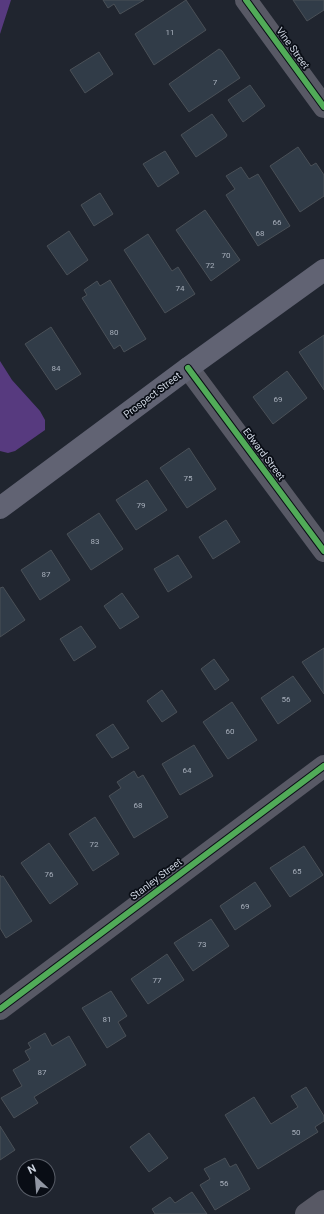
<svg xmlns="http://www.w3.org/2000/svg" width="324" height="1214" viewBox="0 0 324 1214" font-family="Roboto,sans-serif">
<style>
.forest{fill:#573a7f}
.building{fill:#313c48;stroke:#4a5057}
.lines{fill:none;stroke-linecap:round;stroke-linejoin:round}
.minor{stroke:#585965;stroke-width:22}
.major{stroke:#616373;stroke-width:22}
.cycleway-casing{stroke:#090d15;stroke-width:8}
.cycleway{stroke:#51ab58;stroke-width:6}
.labels{text-anchor:middle;dominant-baseline:central;stroke-width:3.5;stroke-linejoin:round;paint-order:stroke}
.number-label{font-size:8px;fill:#a7afbb}
.street-label{font-size:10px;fill:#ced5e1;stroke:#090d15}
</style>
<rect width="100%" height="100%" fill="#20252f"/>
<!-- forest -->
<path class="forest" d="M 0,0 L 11,0 L 0,34 Z
M 0,361 L 12,380 L 40,411 L 45,420 L 45,430 L 15,451 L 8,453 L 0,451 Z"/>
<!-- building -->
<path class="building" d="M 103,0 L 144,0 L 120,14 L 114,4 L 108,8 Z
M 186,0 L 206,30 L 154,65 L 135,34 Z
M 293,0 L 324,0 L 324,10 L 307,21 Z
M 219,49 L 222,51 L 240,78 L 189,112 L 169,84 Z
M 99,52 L 113,74 L 85,93 L 70,70 Z
M 250,85 L 265,106 L 243,122 L 228,100 Z
M 212,114 L 227,135 L 226,137 L 196,157 L 181,135 Z
M 298,147 L 311,166 L 316,163 L 324,175 L 324,196 L 300,212 L 270,166 Z
M 165,151 L 179,173 L 158,187 L 143,164 Z
M 241,167 L 249,179 L 258,174 L 290,226 L 258,246 L 226,195 L 235,189 L 226,176 Z
M 100,193 L 113,214 L 94,226 L 81,205 Z
M 205,210 L 240,260 L 211,281 L 176,230 Z
M 69,231 L 88,260 L 67,275 L 47,246 Z
M 148,234 L 172,271 L 178,267 L 195,294 L 165,313 L 124,250 Z
M 110,280 L 146,339 L 124,352 L 120,345 L 114,349 L 82,298 L 87,295 L 84,290 L 97,281 L 100,286 Z
M 51,327 L 81,374 L 56,390 L 25,344 Z
M 324,335 L 324,390 L 299,352 Z
M 287,371 L 307,398 L 273,424 L 253,397 Z
M 189,448 L 216,489 L 187,508 L 160,468 Z
M 147,480 L 167,510 L 136,530 L 116,500 Z
M 99,513 L 123,549 L 91,570 L 67,534 Z
M 226,520 L 240,542 L 213,559 L 199,537 Z
M 51,550 L 70,580 L 40,600 L 21,570 Z
M 178,555 L 192,577 L 168,592 L 154,569 Z
M 3,587 L 25,620 L 0,637 L 0,588 Z
M 122,593 L 139,617 L 120,629 L 104,606 Z
M 81,626 L 96,647 L 74,661 L 60,639 Z
M 324,648 L 324,694 L 302,662 Z
M 214,659 L 229,680 L 215,690 L 201,669 Z
M 293,676 L 311,701 L 278,724 L 261,698 Z
M 162,690 L 177,712 L 162,722 L 147,701 Z
M 232,702 L 257,740 L 228,759 L 203,722 Z
M 113,724 L 129,748 L 112,758 L 96,735 Z
M 194,745 L 213,776 L 180,795 L 162,764 Z
M 134,771 L 138,778 L 143,775 L 168,817 L 134,838 L 109,796 L 121,788 L 117,782 Z
M 95,817 L 119,854 L 93,871 L 69,834 Z
M 49,843 L 78,884 L 50,904 L 21,863 Z
M 304,846 L 323,875 L 290,897 L 270,868 Z
M 0,875 L 1,877 L 3,876 L 32,921 L 6,938 L 0,928 Z
M 255,882 L 271,906 L 235,930 L 220,906 Z
M 211,919 L 229,946 L 193,971 L 174,943 Z
M 167,954 L 184,980 L 148,1004 L 131,979 Z
M 111,991 L 127,1016 L 118,1022 L 126,1036 L 107,1048 L 82,1008 Z
M 45,1033 L 52,1046 L 69,1036 L 86,1065 L 34,1097 L 38,1103 L 14,1118 L 1,1098 L 22,1086 L 13,1070 L 30,1060 L 25,1051 L 31,1048 L 28,1043 Z
M 306,1087 L 324,1116 L 324,1121 L 315,1127 L 318,1132 L 258,1169 L 225,1115 L 254,1097 L 271,1124 L 298,1107 L 291,1096 Z
M 0,1126 L 15,1150 L 0,1160 Z
M 149,1133 L 168,1158 L 149,1172 L 130,1147 Z
M 225,1158 L 230,1167 L 236,1164 L 250,1189 L 215,1210 L 200,1185 L 210,1179 L 204,1169 Z
M 192,1192 L 207,1214 L 155,1214 L 152,1209 L 170,1197 L 175,1203 Z"/>
<g class="lines">
<!-- minor -->
<path class="minor" d="M 246,0 L 324,107
M 188,368 L 324,551
M 0,1009 L 324,766
M 306,1214 L 324,1201"/>
<!-- major -->
<path class="major" d="M 0,508 L 188,368 L 324,270"/>
<!-- cycleway casing -->
<g class="cycleway-casing">
<path id="cycleway" d="M 246,0 L 324,107
M 188,368 L 324,551
M 0,1009 L 324,766"/>
</g>
<!-- cycleway -->
<use href="#cycleway" class="cycleway"/>
</g>
<g class="labels">
<!-- number labels -->
<g class="number-label">
<text x="170" y="32">11</text>
<text x="215" y="82">7</text>
<text x="277" y="222">66</text>
<text x="260" y="233">68</text>
<text x="226" y="255">70</text>
<text x="210" y="265">72</text>
<text x="180" y="288">74</text>
<text x="114" y="332">80</text>
<text x="56" y="368">84</text>
<text x="278" y="399">69</text>
<text x="188" y="478">75</text>
<text x="141" y="505">79</text>
<text x="95" y="541">83</text>
<text x="46" y="574">87</text>
<text x="286" y="699">56</text>
<text x="230" y="731">60</text>
<text x="187" y="770">64</text>
<text x="138" y="805">68</text>
<text x="94" y="844">72</text>
<text x="297" y="871">65</text>
<text x="49" y="874">76</text>
<text x="245" y="906">69</text>
<text x="202" y="944">73</text>
<text x="157" y="980">77</text>
<text x="107" y="1019">81</text>
<text x="42" y="1072">87</text>
<text x="296" y="1132">50</text>
<text x="224" y="1183">56</text>
</g>
<!-- street labels -->
<g class="street-label">
<text transform="translate(293 48) rotate(54)">Vine Street</text>
<text transform="translate(152 395) rotate(-37)">Prospect Street</text>
<text transform="translate(264 454) rotate(53)">Edward Street</text>
<text transform="translate(156 879) rotate(-37)">Stanley Street</text>
</g>
</g>
<!-- north arrow -->
<g transform="translate(36 1178) rotate(334)"><circle r="19" fill="#090d15" stroke="#585d67"/>
<path d="M0-3L7 15L0 10L-7 15Z" fill="#9197a3"/>
<text y="-6" font-size="11" font-weight="bold" text-anchor="middle" fill="#ced5e1">N</text>
</g>
</svg>
